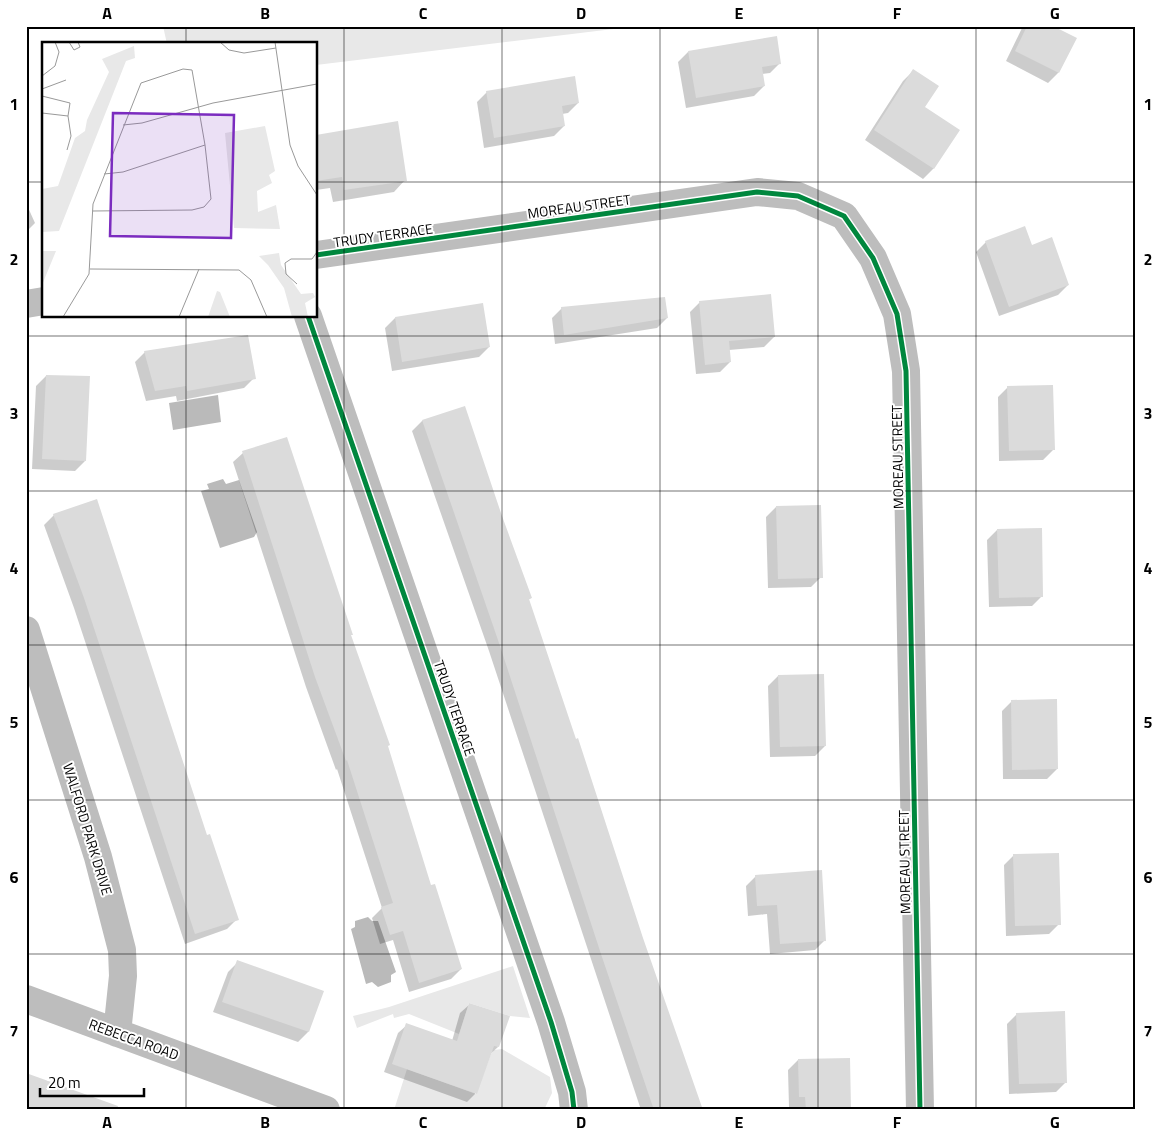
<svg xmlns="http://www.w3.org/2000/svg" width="1162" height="1136" viewBox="0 0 1162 1136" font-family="'Titillium Web',sans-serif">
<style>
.green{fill:#e8e8e8}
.water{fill:#bababa}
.shadow{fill:#0003}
.building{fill:#dbdbdb}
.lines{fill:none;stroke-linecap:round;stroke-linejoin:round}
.minor{stroke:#bdbdbd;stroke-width:28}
.cycleway-casing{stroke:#fff;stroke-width:8}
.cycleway{stroke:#00873e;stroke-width:5}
.grid{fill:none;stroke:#000;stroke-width:1;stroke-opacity:0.55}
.labels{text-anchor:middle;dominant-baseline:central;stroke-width:4;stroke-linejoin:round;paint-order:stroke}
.street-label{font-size:14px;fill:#000;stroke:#fff}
.inset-road{fill:none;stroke:#999;stroke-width:1}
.view{fill:#7b2cbf;fill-opacity:0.15;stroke:#7b2cbf;stroke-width:2.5}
.inset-edge{fill:none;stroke:#000;stroke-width:2.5}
.neatline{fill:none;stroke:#000;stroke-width:2}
.grid-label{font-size:16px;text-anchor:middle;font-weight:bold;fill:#000}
</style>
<rect width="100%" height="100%" fill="#fff"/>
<!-- green -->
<path class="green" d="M 163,26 L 638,26 L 316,65 L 316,44 L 167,44 Z
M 513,966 L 530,1018 L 510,1016 L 469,1003 L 459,1034 L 409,1014 L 394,1018 L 393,1014 L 357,1028 L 353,1016 L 389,1007 Z
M 502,1049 L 550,1077 L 552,1093 L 544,1110 L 394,1110 L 407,1069 L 476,1094 L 491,1054 L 494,1050 Z"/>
<!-- water -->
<path class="water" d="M 218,395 L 221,422 L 173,430 L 169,403 Z
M 223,479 L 226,484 L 239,480 L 257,532 L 254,537 L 220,548 L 201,491 L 209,489 L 207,484 Z
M 368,917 L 372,921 L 378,921 L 396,972 L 391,975 L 391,982 L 378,987 L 372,982 L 366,984 L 351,929 L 355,927 L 355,921 Z"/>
<!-- shadow -->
<path class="shadow" d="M 1023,26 L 1051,26 L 1075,39 L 1058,73 L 1048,83 L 1006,61 Z
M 688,52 L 780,63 L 770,73 L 762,74 L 764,86 L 754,96 L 686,108 L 678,62 Z
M 913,71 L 923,108 L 958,130 L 933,169 L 923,179 L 865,140 L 903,81 Z
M 487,92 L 578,103 L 568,113 L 562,114 L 564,126 L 554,136 L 484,148 L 477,102 Z
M 316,136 L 405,180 L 394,192 L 333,202 L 330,188 L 316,190 Z
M 26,203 L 35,223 L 26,232 Z
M 986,242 L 1031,246 L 1068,285 L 1058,295 L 999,316 L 976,252 Z
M 700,302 L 774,337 L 764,347 L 729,350 L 730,362 L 720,372 L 696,374 L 690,312 Z
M 562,308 L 667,318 L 657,328 L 555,344 L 552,318 Z
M 395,318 L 489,347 L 479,357 L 392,371 L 385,328 Z
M 145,352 L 254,378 L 244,388 L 177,401 L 176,396 L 146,401 L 135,362 Z
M 46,376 L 85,461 L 75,471 L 32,469 L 36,386 Z
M 1008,387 L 1053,450 L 1043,460 L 999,461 L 998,397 Z
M 464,407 L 500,516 L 531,598 L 528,600 L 642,938 L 702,1110 L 641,1110 L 489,651 L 412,431 L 422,421 Z
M 243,453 L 350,636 L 430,887 L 461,969 L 451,979 L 409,992 L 393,940 L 380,944 L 372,918 L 382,908 L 337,769 L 336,770 L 306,687 L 233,462 Z
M 776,507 L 821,577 L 811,587 L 768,588 L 766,517 Z
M 54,515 L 206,837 L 237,919 L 227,929 L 185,944 L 74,608 L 44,525 Z
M 997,530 L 1042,596 L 1032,606 L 989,607 L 987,540 Z
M 778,676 L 825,746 L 815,756 L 770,757 L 768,686 Z
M 1012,701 L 1057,769 L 1047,779 L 1003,779 L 1002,711 Z
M 1014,855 L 1059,924 L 1049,934 L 1006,936 L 1004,865 Z
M 756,876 L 825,940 L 815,950 L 770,954 L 767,914 L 748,916 L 746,886 Z
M 238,962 L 322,991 L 308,1032 L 298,1042 L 213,1012 L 228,972 Z
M 469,1005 L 498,1047 L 489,1055 L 475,1094 L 467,1102 L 384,1072 L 398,1033 L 407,1025 L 452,1041 L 460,1013 Z
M 1017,1014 L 1066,1082 L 1056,1092 L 1009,1094 L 1007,1024 Z
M 798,1060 L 850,1110 L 796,1110 L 796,1107 L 789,1107 L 788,1070 Z"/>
<!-- building -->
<path class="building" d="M 1027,26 L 1053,26 L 1077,38 L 1059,73 L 1015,51 Z
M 777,36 L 781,64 L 762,67 L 765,86 L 696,98 L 688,51 Z
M 913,69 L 939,86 L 925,107 L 960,130 L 934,169 L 874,130 Z
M 575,76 L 579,103 L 562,106 L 565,126 L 494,138 L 486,91 Z
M 398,121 L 407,181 L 344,190 L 342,177 L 316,181 L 316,135 Z
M 1025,226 L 1032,245 L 1052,237 L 1069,285 L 1009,307 L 985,241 Z
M 771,294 L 775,337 L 729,341 L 731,362 L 705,365 L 699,301 Z
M 665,297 L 668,318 L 564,335 L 561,307 Z
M 483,303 L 490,347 L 402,362 L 395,317 Z
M 248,335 L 256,379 L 187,391 L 186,386 L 155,391 L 144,351 Z
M 46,375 L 90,376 L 86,461 L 42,459 Z
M 1053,385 L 1055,450 L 1009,451 L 1007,386 Z
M 465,406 L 502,516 L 532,598 L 529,599 L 576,739 L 578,738 L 643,938 L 703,1110 L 654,1110 L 602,957 L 498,640 L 422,420 Z
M 287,437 L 353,635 L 351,635 L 390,745 L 388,746 L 431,885 L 435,884 L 462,969 L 419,983 L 403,931 L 390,935 L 381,907 L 393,903 L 347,760 L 346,761 L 315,677 L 242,451 Z
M 97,499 L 207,835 L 210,834 L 239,920 L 195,934 L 84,598 L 53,514 Z
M 821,505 L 823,578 L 778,579 L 776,506 Z
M 1042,528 L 1043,597 L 999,598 L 997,529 Z
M 824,674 L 826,746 L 780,747 L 778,675 Z
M 1057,699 L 1058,769 L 1012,770 L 1011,700 Z
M 1059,853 L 1061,925 L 1015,926 L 1013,854 Z
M 822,870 L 826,941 L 780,944 L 777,905 L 757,906 L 755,875 Z
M 237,960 L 324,991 L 309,1032 L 222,1002 Z
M 469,1003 L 510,1016 L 499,1047 L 494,1046 L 477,1094 L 392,1064 L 406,1023 L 457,1041 Z
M 1065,1011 L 1067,1083 L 1019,1084 L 1016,1013 Z
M 850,1058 L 851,1110 L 806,1110 L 805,1097 L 799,1097 L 798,1059 Z
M 26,1073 L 118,1106 L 117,1110 L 26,1110 Z"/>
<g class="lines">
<!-- minor -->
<path class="minor" d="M 316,255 L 757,192 L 798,196 L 844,216 L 873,258 L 897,314 L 906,371 L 920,1110
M 26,304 L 44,301
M 308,316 L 551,1022 L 572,1092 L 574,1110
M 26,630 L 98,857 L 122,950 L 123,976 L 117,1033
M 26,999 L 326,1110"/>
<!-- cycleway casing -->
<g class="cycleway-casing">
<path id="cycleway" d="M 316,255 L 757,192 L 798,196 L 844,216 L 873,258 L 897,314 L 906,371 L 920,1110
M 308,316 L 551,1022 L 572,1092 L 574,1110"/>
</g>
<!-- cycleway -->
<use href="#cycleway" class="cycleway"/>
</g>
<!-- grid -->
<path class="grid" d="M 186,26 L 186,44M 344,26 L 344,1110M 502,26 L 502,1110M 660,26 L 660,1110M 818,26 L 818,1110M 976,26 L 976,1110M 26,182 L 44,182M 316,182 L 1136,182M 186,316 L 186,1110M 26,336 L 1136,336M 26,491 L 1136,491M 26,645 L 1136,645M 26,800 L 1136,800M 26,954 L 1136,954"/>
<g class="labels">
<!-- street labels -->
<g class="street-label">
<text transform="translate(579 206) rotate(-8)">MOREAU STREET</text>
<text transform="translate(383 235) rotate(-8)">TRUDY TERRACE</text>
<text transform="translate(897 457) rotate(-91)">MOREAU STREET</text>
<text transform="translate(455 708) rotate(71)">TRUDY TERRACE</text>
<text transform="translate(88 829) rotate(73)">WALFORD PARK DRIVE</text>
<text transform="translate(904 862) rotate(-91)">MOREAU STREET</text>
<text transform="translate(134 1039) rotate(20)">REBECCA ROAD</text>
</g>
</g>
<!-- overview -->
<g transform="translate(42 42)">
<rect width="275" height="275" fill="#fff"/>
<path d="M 92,4 L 93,16 L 84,19 L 17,189 L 0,190 L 0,147 L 16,144 L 33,96 L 43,89 L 45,78 L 67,30 L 60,17 ZM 223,84 L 233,129 L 227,133 L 230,141 L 215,149 L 216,170 L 234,163 L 238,187 L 192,186 L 183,91 ZM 0,209 L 14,209 L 0,243 ZM 237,211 L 239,223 L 259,252 L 271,251 L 273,255 L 263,261 L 266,275 L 250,275 L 242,246 L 226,223 L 217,214 ZM 175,249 L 178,250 L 188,275 L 166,275 Z" fill="#e8e8e8"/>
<path class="inset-road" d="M 27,0 L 32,8 L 38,5 L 36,0M 178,0 L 187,8 L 202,11 L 234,6M 233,0 L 248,103 L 256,124 L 275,153M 0,34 L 13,24 L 17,10 L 13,0M 0,47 L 24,38M 0,54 L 28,61 L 26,74 L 0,71M 81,83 L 100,81 L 171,61 L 275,42M 25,108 L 29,94 L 26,74M 50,169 L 150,168 L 162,165 L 169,157 L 163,103 L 81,130 L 62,132M 48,227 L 197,228 L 209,238 L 225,275M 255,242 L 244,232 L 243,221 L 249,217 L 270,217 L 275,210M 21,275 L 47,232 L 51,162 L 99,41 L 141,27 L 150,28 L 163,103M 137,275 L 157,227"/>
<path class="view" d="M 71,71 L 192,73 L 189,196 L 68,194 Z"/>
<rect width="275" height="275" class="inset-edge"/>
</g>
<!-- border -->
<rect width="1162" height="1136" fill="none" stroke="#ffffff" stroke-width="55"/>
<!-- scale -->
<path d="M40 1088v8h104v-8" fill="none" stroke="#000000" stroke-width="2.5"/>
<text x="48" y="1088" font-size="15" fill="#000000" stroke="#ffffff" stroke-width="4" paint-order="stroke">20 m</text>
<rect x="28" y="28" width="1106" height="1080" class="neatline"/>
<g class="grid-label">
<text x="107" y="19">A</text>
<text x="265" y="19">B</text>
<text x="423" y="19">C</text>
<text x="581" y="19">D</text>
<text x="739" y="19">E</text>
<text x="897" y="19">F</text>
<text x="1055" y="19">G</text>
<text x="14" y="110">1</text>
<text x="1148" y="110">1</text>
<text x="14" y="265">2</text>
<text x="1148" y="265">2</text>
<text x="14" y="419">3</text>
<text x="1148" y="419">3</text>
<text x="14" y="574">4</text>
<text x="1148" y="574">4</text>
<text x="14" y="728">5</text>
<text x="1148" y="728">5</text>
<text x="14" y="883">6</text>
<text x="1148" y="883">6</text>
<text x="14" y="1037">7</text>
<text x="1148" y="1037">7</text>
<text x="107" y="1128">A</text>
<text x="265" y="1128">B</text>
<text x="423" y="1128">C</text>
<text x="581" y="1128">D</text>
<text x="739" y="1128">E</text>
<text x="897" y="1128">F</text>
<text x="1055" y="1128">G</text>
</g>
</svg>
